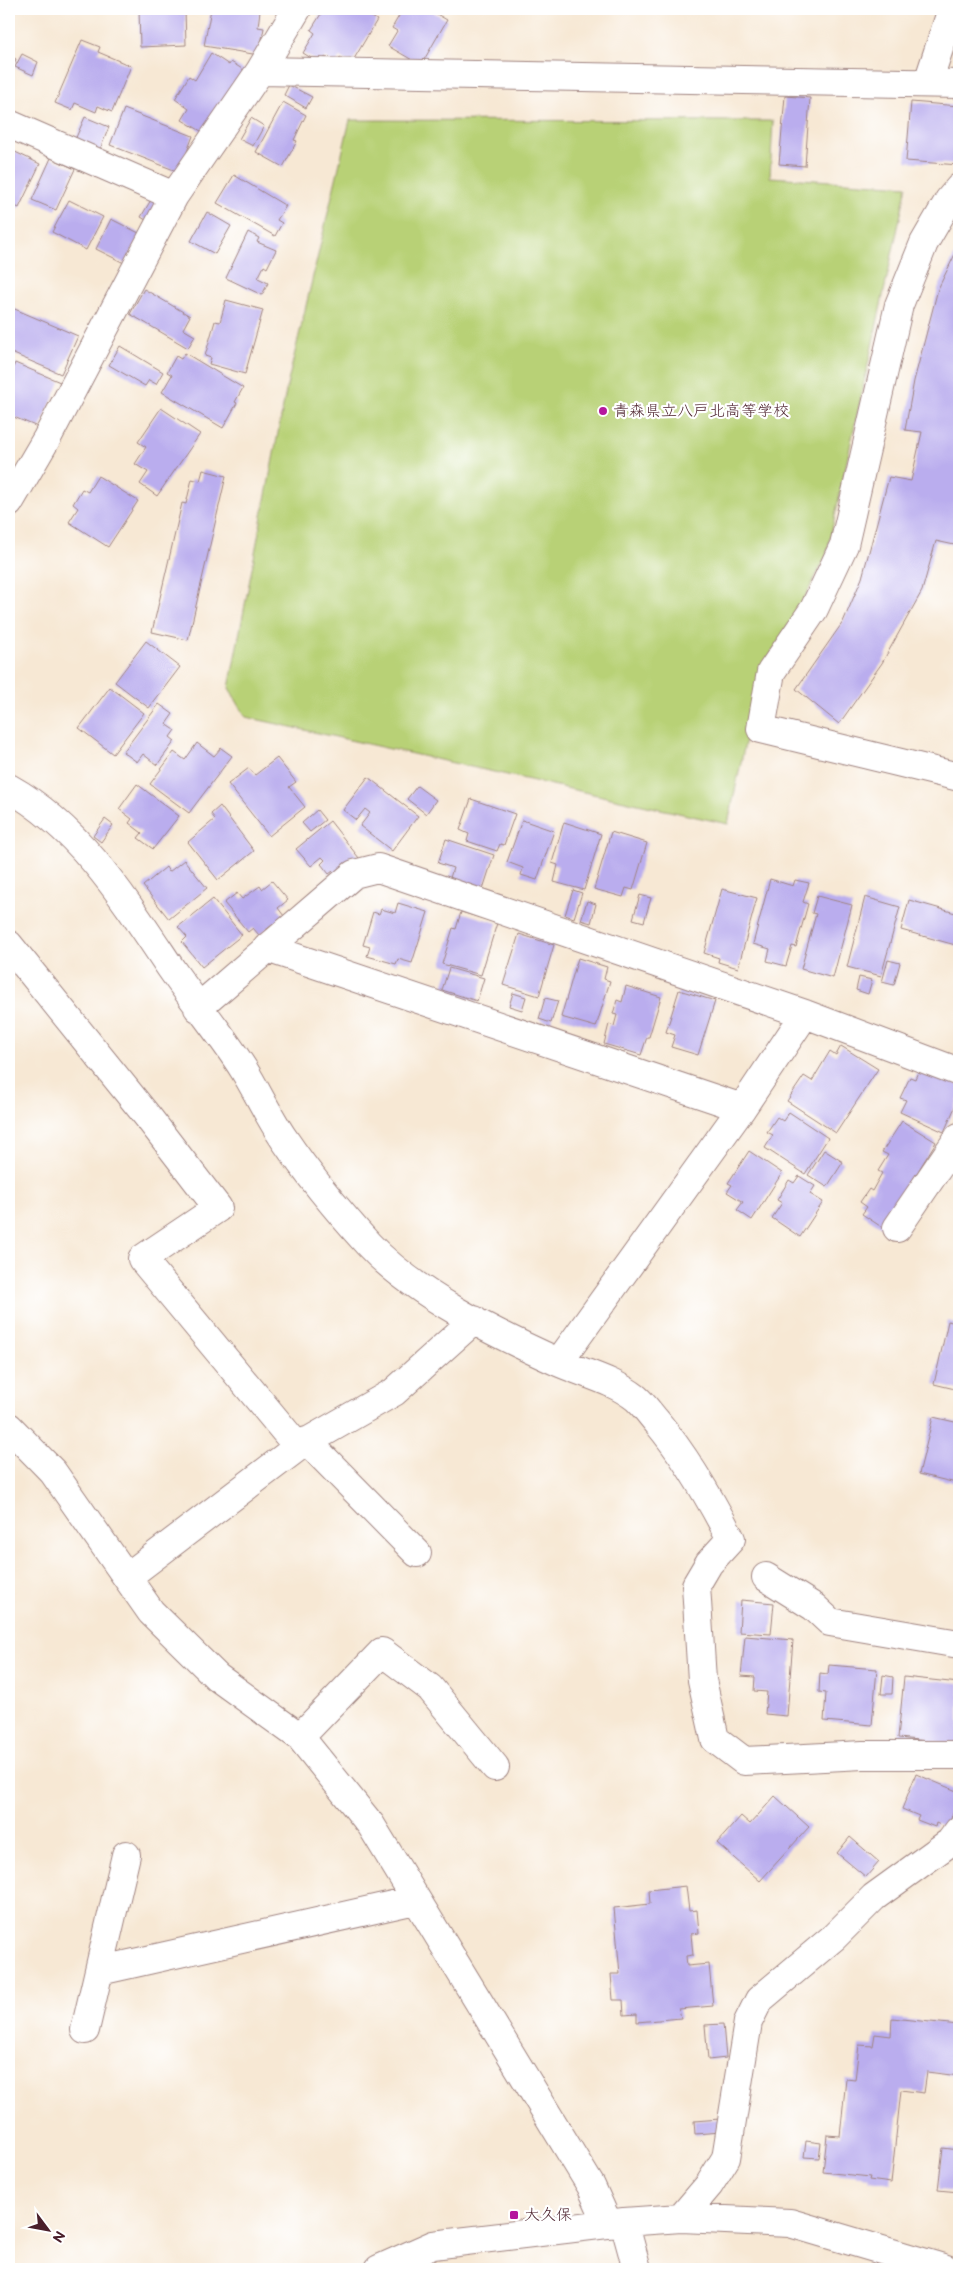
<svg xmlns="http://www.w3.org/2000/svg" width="968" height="2278" viewBox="0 0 968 2278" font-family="'Balsamiq Sans','Klee One',sans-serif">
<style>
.garden{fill:#b8d176;stroke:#817850}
.building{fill:#baadee}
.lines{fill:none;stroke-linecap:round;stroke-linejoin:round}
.minor-casing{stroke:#a08480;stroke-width:30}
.minor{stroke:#fff;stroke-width:28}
.poi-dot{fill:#b5179e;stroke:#fff;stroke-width:2}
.labels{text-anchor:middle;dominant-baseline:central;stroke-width:4.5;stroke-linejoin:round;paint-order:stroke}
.poi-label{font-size:16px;fill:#4a1f2b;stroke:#fff;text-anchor:start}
</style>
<rect width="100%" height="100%" fill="#fff"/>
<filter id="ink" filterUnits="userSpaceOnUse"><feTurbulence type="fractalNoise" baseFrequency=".02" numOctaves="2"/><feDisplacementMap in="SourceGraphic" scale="10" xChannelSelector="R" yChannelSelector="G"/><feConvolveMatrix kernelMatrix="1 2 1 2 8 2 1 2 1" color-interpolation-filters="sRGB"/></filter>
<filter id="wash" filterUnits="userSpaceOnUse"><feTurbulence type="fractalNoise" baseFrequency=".0096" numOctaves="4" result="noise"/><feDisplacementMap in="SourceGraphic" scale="20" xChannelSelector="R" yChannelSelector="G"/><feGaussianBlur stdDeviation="1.12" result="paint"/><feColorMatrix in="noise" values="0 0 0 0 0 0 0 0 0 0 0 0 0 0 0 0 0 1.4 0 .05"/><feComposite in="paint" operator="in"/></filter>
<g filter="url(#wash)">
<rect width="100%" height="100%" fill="#f7e8d4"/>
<!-- garden -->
<path class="garden" d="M 350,120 L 773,121 L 770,177 L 907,186 L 826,557 L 800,606 L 760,672 L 728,824 L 246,717 L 229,688 L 287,386 Z"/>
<g id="blocks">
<!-- building -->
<path class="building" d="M 139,9 L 185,9 L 186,45 L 140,47 Z
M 211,9 L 260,11 L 258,27 L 264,28 L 259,55 L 204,46 Z
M 324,9 L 327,11 L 329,9 L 358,9 L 377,20 L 351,64 L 340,57 L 336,64 L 325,57 L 321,64 L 303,53 L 315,33 L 311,30 Z
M 403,9 L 409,12 L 410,9 L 428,9 L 447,20 L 421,65 L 388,46 L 397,31 L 392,28 Z
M 959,36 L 959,57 L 953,55 Z
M 82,40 L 100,47 L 98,52 L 131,66 L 112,112 L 98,106 L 96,112 L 75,103 L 72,110 L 55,103 Z
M 211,53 L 229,65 L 231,62 L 247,72 L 208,135 L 182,120 L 189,109 L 175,99 L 189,76 L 195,80 Z
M 22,54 L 38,62 L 33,75 L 15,67 Z
M 9,56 L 16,59 L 9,75 Z
M 289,85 L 312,97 L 306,108 L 284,95 Z
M 785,96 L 810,98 L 805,166 L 779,164 Z
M 283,102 L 306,115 L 294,140 L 297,141 L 283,167 L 256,152 Z
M 911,102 L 959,106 L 959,165 L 906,161 Z
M 124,109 L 193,136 L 179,172 L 110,145 Z
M 85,117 L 109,127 L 99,152 L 74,142 Z
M 251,118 L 264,126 L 253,146 L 239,139 Z
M 9,149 L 40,164 L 19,208 L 9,203 Z
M 51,158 L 75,169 L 56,210 L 32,200 Z
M 234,175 L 286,206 L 277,220 L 282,223 L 275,236 L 217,203 Z
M 152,198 L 160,203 L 149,222 L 141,217 Z
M 69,200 L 103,217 L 86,250 L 52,232 Z
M 207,212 L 231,226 L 215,254 L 191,241 Z
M 111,219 L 141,234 L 126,264 L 96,249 Z
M 248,232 L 259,238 L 257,242 L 276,250 L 267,268 L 264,266 L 258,278 L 268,283 L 262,295 L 226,278 Z
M 959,246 L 959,546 L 936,541 L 922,591 L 882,663 L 839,724 L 796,689 L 843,622 L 862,578 L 889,477 L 911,481 L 922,432 L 905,430 L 914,381 L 938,289 Z
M 144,289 L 190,316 L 183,329 L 195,336 L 188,348 L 130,314 Z
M 226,300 L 263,310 L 245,374 L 209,364 L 211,358 L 205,356 L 215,321 L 220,322 Z
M 10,307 L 78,336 L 61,374 L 9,352 Z
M 120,346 L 163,372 L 156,384 L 149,380 L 145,386 L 109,365 Z
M 185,353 L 243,388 L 235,402 L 237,403 L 223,428 L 162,392 L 172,375 L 167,372 L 176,356 L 181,359 Z
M 15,363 L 60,382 L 40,428 L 9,415 L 9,377 Z
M 161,408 L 200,434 L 157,496 L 140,484 L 148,472 L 135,464 L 146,447 L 138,442 Z
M 203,470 L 226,476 L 188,640 L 152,632 L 182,503 L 186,504 L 192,479 L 200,481 Z
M 98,476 L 138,501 L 108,547 L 69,522 L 78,508 L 73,504 L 82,489 L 88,492 Z
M 146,641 L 180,667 L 149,708 L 115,682 Z
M 110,687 L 144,713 L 113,754 L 79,728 Z
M 159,704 L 173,714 L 166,724 L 175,730 L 170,737 L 175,741 L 157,765 L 143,754 L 137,762 L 123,752 Z
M 197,743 L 214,756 L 221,748 L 232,756 L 189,813 L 150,784 L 174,752 L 185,760 Z
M 277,758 L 296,782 L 289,787 L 305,807 L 269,836 L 228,784 L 249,768 L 255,775 Z
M 368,777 L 418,816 L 392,851 L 360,826 L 370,813 L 365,809 L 356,820 L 343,810 Z
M 137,784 L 179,816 L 153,849 L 138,838 L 142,833 L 129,823 L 132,819 L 119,809 Z
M 417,786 L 436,800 L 426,814 L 407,799 Z
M 471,799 L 515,814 L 504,845 L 500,844 L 497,851 L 467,841 L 469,834 L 460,830 Z
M 220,806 L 254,851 L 218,880 L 188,842 L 215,819 L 211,814 Z
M 317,810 L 325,820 L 310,832 L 302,823 Z
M 105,819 L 113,825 L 101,842 L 93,836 Z
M 522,820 L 554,831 L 537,880 L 521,875 L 523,868 L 507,862 Z
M 330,821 L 359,858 L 337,876 L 333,871 L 329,874 L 321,864 L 325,860 L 322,857 L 311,866 L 296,849 Z
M 564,822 L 601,834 L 584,890 L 554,882 L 558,865 L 552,863 Z
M 611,832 L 647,843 L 633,890 L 626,888 L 623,897 L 594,889 Z
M 446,839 L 494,855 L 483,889 L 450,878 L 453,868 L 438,863 Z
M 184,860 L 207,888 L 169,919 L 143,886 L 166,867 L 169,872 Z
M 770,879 L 793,886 L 795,880 L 809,883 L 803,902 L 808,904 L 796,947 L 792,946 L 786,966 L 767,961 L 770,949 L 753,944 Z
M 272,881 L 288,900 L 278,908 L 284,916 L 259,935 L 253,928 L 248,932 L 224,903 L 237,893 L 242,899 L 260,886 L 262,889 Z
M 722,889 L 757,898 L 738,968 L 718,962 L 719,958 L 704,953 Z
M 573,890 L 582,893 L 574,918 L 565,915 Z
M 640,895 L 651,898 L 644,922 L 633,919 Z
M 817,896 L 852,905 L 833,978 L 801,969 L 816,914 L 812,913 Z
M 865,897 L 900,907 L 881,976 L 847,967 Z
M 213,899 L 242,935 L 202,967 L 182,942 L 187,937 L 178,927 Z
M 909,900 L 959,914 L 959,946 L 901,930 Z
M 587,901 L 596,904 L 591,923 L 581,920 Z
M 398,903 L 428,912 L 412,963 L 398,959 L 396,964 L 367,956 L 370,947 L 363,945 L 373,912 L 379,914 L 381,909 L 395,913 Z
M 461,912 L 497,923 L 481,975 L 442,964 L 453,928 L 456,929 Z
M 519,934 L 554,945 L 539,996 L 503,985 Z
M 578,958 L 607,967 L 604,979 L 610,981 L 596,1027 L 561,1017 Z
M 888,960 L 900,963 L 894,985 L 882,982 Z
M 449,968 L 484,978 L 477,1001 L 442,990 Z
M 859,977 L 872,980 L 868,994 L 856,990 Z
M 626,986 L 661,997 L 649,1037 L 647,1037 L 641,1055 L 604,1044 L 609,1024 L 614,1026 L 617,1015 L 613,1014 L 617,1000 L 622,1002 Z
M 679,990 L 715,1001 L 698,1055 L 671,1047 L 675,1035 L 666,1032 Z
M 513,993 L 526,997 L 522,1010 L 509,1006 Z
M 545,998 L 558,1001 L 551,1023 L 539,1019 Z
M 841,1046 L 878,1069 L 836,1133 L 787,1101 L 804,1076 L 812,1081 L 830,1051 L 836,1055 Z
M 920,1067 L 959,1085 L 959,1098 L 944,1132 L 900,1112 L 906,1100 L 900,1098 L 910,1077 L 915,1079 Z
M 789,1112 L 828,1138 L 805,1174 L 765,1148 L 773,1135 L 767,1132 L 777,1117 L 783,1121 Z
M 902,1121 L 936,1142 L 883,1228 L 862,1214 L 867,1207 L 860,1202 L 869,1189 L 872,1191 L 882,1173 L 878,1171 L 888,1155 L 882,1152 Z
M 824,1150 L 843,1162 L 827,1187 L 808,1175 Z
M 749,1151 L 782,1173 L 752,1220 L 737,1210 L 743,1202 L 727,1192 L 732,1185 L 728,1183 Z
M 799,1176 L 815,1186 L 810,1194 L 823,1202 L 800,1237 L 772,1218 L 782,1203 L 777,1200 L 789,1180 L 794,1183 Z
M 948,1321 L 959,1324 L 959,1390 L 934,1384 Z
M 933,1417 L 959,1423 L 959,1470 L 956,1483 L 919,1474 Z
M 741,1600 L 774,1603 L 771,1634 L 739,1632 Z
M 745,1636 L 793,1640 L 787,1716 L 765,1714 L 767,1692 L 754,1691 L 755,1677 L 741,1676 Z
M 829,1665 L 877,1669 L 872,1725 L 824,1721 L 826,1693 L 819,1692 L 820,1673 L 828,1674 Z
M 883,1675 L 893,1677 L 892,1694 L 881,1694 Z
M 904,1677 L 959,1683 L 959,1744 L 898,1738 Z
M 916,1774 L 959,1792 L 959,1798 L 947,1828 L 936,1823 L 935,1827 L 917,1820 L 919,1816 L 902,1809 Z
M 775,1796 L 809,1827 L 760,1881 L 717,1843 L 741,1816 L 750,1824 Z
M 850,1837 L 879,1862 L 866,1877 L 837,1853 Z
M 686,1886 L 689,1911 L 697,1910 L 699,1933 L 691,1934 L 693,1955 L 686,1956 L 687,1966 L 709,1964 L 713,2006 L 679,2009 L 681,2018 L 637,2022 L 637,2014 L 624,2015 L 623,2000 L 613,2000 L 611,1974 L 620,1974 L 614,1908 L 650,1904 L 649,1890 Z
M 892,2018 L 959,2025 L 959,2076 L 927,2072 L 924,2093 L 901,2090 L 891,2183 L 869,2180 L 870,2177 L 823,2172 L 827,2135 L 840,2136 L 846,2079 L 855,2080 L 859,2045 L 873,2046 L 875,2034 L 891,2036 Z
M 723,2024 L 726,2058 L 708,2060 L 705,2025 Z
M 720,2119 L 721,2132 L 695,2134 L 694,2121 Z
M 806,2141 L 821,2143 L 819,2158 L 804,2157 Z
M 943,2148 L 959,2150 L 959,2192 L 938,2190 Z"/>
</g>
</g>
<g filter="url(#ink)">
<use href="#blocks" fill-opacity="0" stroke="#a08480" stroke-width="1"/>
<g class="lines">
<!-- minor casing -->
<g class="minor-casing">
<path id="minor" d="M 260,71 L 959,84
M 928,82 L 952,9
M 9,124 L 174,196
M 959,188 L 949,200 L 924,243 L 899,305 L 844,545 L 814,609 L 771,672 L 761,729 L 959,777
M 9,503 L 47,438 L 174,196 L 260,71 L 297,9
M 9,788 C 81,828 127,903 172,970 C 195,1003 222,1035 244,1070 C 258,1093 269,1117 284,1139 C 309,1176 338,1211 368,1244 C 414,1294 496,1334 558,1362 C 585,1374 613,1380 636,1398 C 644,1405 650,1414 657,1422 C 687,1458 710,1498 731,1539 L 709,1563 L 696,1585 L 702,1680 L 715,1739 L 744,1761 L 863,1755 L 959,1755
M 9,945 L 148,1117 L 218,1208 L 142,1259 L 298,1447
M 267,948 L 742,1108
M 198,1008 L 354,874 L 378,868 L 805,1014 L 959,1072
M 897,1228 L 959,1137
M 559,1362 L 742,1108 L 805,1014
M 9,1427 L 53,1472 L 151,1612 L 217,1677 L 300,1737 L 371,1825 L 591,2186 L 608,2224
M 307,1441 L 417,1553
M 127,1577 L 298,1447 L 394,1392 L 474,1320
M 766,1577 L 814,1607 L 830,1622 L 959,1644
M 300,1737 L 382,1652 L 430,1688 L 495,1767
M 99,1971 L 415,1900
M 85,2030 L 126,1855
M 681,2218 L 709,2185 L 726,2158 L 748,2022 L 759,2000 L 834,1937 L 874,1897 L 950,1842 L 959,1830
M 624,2222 L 637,2269
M 379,2269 L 433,2245 L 624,2222 L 681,2218 L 790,2223 L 946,2269"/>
</g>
<!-- minor -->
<use href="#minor" class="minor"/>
</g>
</g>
<!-- markers -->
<g class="poi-dot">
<circle cx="603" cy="411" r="5"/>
<rect x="509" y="2210" width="10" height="10" rx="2.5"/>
</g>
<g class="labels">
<!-- poi labels -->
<g class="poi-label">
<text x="613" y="411">青森県立八戸北高等学校</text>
<text x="524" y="2215">大久保</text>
</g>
</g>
<!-- margin -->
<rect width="968" height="2278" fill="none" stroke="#fff" stroke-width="30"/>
<!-- north arrow -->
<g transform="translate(48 2230) rotate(122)" stroke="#ffffff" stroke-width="4" paint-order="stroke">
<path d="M0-4L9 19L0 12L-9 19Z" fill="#4a1f2b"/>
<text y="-8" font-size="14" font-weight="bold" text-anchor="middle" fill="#4a1f2b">N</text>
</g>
</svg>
